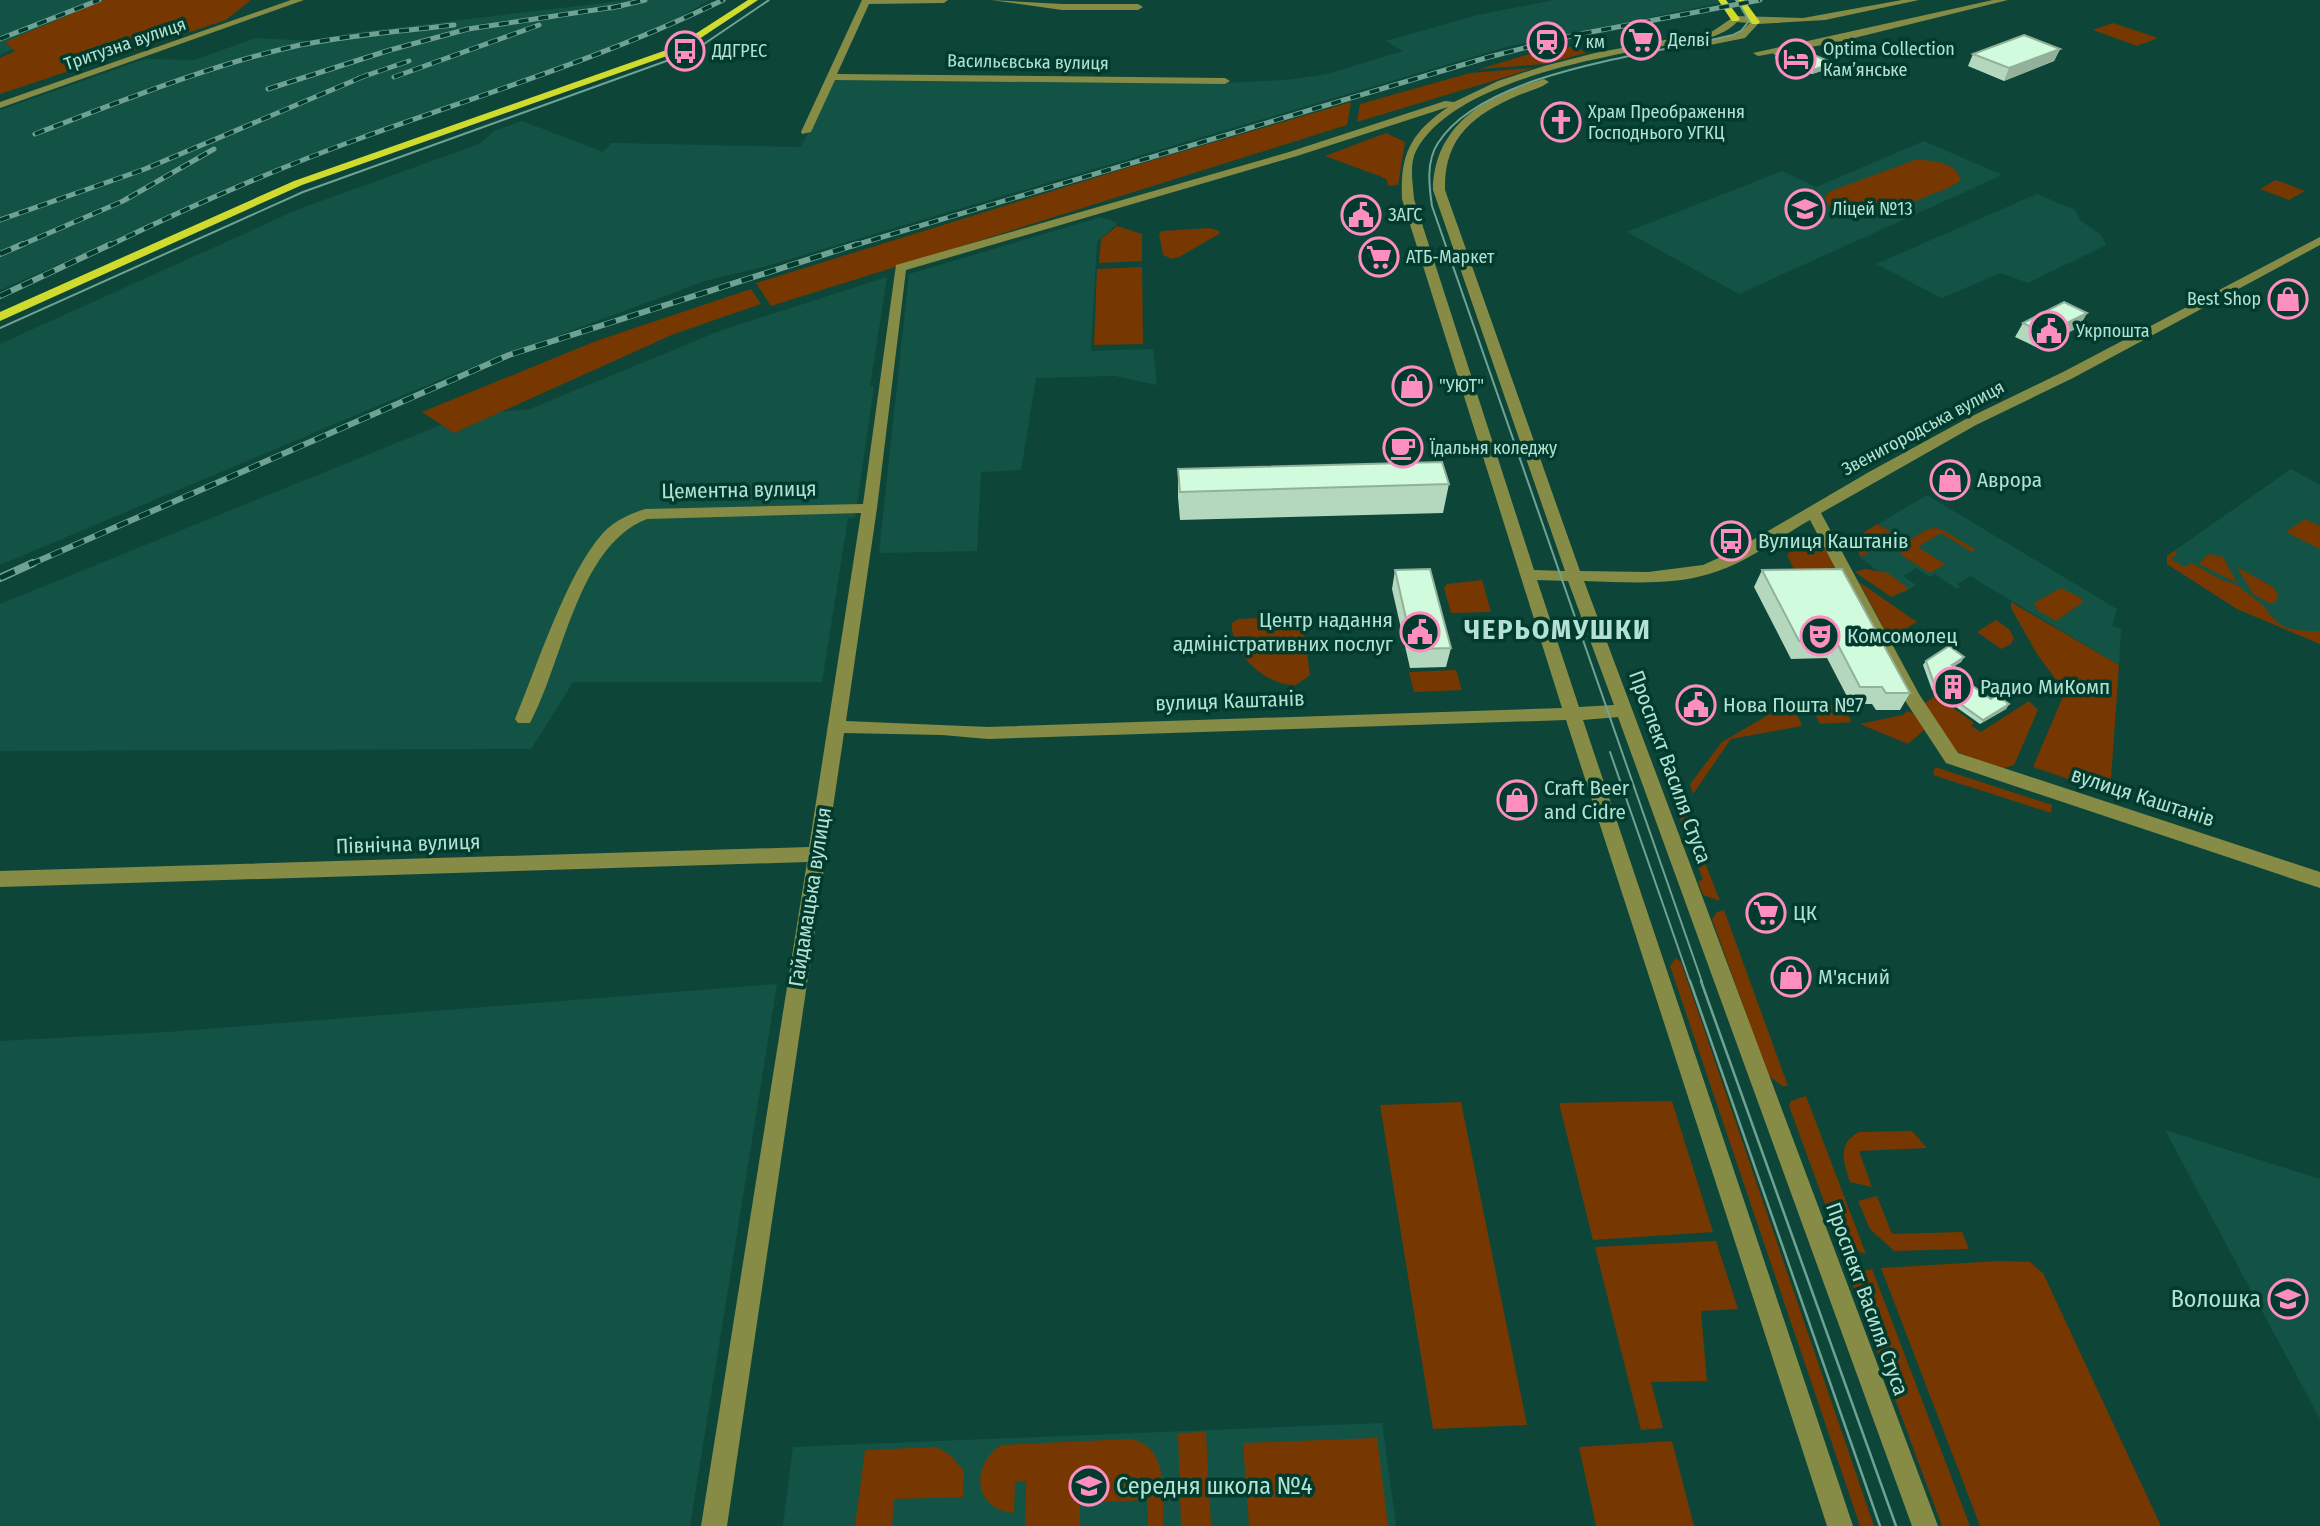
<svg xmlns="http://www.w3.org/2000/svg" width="2320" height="1526" viewBox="0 0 2320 1526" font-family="'Fira Sans Condensed',sans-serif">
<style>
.built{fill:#135345}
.green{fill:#763700}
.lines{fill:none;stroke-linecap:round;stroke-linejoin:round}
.minor{fill:#868c45;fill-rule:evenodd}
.major{fill:#d0db2e;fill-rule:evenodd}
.tram-far1{stroke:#70a294;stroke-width:2}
.tram{stroke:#70a294;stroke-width:2.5}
.rail-far2-casing{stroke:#70a294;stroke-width:5}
.rail-far1-casing{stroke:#70a294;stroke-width:6}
.rail-casing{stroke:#70a294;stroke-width:8}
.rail-far2{stroke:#003b2e;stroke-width:3.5;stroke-dasharray:10;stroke-linecap:butt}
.rail-far1{stroke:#003b2e;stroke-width:4.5;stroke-dasharray:12;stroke-linecap:butt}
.rail{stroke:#003b2e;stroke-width:5;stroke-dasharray:16;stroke-linecap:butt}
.wall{fill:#b3d8bd}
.shaded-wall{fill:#92b09a}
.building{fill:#d0fbdc;stroke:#92b09a;stroke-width:2}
.labels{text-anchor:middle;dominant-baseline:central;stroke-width:7;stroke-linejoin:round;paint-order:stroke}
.far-poi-label{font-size:18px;fill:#b4e1d2;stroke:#003b2e;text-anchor:start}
.far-street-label{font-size:18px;fill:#b4e1d2;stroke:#003b2e}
.poi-label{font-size:21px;fill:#b4e1d2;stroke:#003b2e;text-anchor:start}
.street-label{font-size:21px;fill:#b4e1d2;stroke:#003b2e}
.near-poi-label{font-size:24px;fill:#b4e1d2;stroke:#003b2e;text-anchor:end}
.district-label{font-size:28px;font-weight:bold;letter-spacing:2px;fill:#b4e1d2;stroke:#003b2e}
</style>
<rect width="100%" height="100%" fill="#0d4639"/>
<!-- built -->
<path class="built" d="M 0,0 L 127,0 L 0,55 Z
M 629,0 L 709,0 L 676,20 L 599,52 L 296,160 L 0,290 L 0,110 L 145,59 L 194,60 L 256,38 L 313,41 L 351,33 Z
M 1554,0 L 1717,0 L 1720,3 L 1510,46 L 763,267 L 705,281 L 451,375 L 0,565 L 0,344 L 299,209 L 479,144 L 494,131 L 522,121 L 603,152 L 611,143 L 801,147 L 834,79 L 1222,83 L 1287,80 L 1327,74 L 1403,51 L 1385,41 L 1478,15 Z
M 1924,141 L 2002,175 L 1739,294 L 1627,232 L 1782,171 L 1816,187 Z
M 2037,194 L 2075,210 L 2080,220 L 2101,235 L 2106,245 L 2028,283 L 2000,273 L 1942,298 L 1876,264 Z
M 1101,217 L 1118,223 L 1097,242 L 1091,351 L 1153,349 L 1157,385 L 1115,376 L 1036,378 L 1021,470 L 981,472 L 977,551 L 879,553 L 909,274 Z
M 887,277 L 870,386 L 874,387 L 855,517 L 848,518 L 822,682 L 573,682 L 531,749 L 0,751 L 0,604 L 463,416 L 530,409 L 722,330 Z
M 2291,469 L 2320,485 L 2320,644 L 2237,609 L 2167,564 L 2167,556 Z
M 1927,495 L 2117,609 L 2112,626 L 2121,629 L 2119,665 L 1970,576 L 1957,584 L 1960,587 L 1957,589 L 1935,574 L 1930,577 L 1916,568 L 1903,576 L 1916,585 L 1904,592 L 1860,557 L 1855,538 Z
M 777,984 L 690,1526 L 0,1526 L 0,1041 L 168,1032 Z
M 2165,1130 L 2320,1179 L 2320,1419 Z
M 1382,1423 L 1396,1526 L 783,1526 L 793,1447 Z"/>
<!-- green -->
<path class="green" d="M 104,0 L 251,0 L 226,20 L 133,51 L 111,42 L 64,58 L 81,67 L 0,94 L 0,58 L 15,51 L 5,42 Z
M 2113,23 L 2158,38 L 2137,46 L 2093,30 Z
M 1575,46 L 1586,53 L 1545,64 L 1480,69 L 1526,55 Z
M 1533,68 L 1509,76 L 1357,122 L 1360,104 L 1470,73 Z
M 1351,102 L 1347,125 L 771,306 L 756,283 L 1133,166 Z
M 1386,133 L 1405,142 L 1398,185 L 1388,186 L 1387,180 L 1382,177 L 1325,156 Z
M 1915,160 C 1930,160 1959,162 1960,181 C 1949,189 1934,193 1920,199 C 1893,210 1847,234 1825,200 L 1826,195 L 1831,191 Z
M 2276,180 L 2305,191 L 2289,200 L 2260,189 Z
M 1117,226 L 1142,234 L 1142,261 L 1099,263 L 1101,239 Z
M 1210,228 L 1219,231 L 1219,234 L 1179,257 L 1172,259 L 1163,255 L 1159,234 L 1162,231 Z
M 1142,267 L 1143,344 L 1094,345 L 1097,269 Z
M 751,289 L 761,304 L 674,334 L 454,433 L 422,412 L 596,341 Z
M 2305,519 L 2320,526 L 2320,549 L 2286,532 Z
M 1877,524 L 1898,536 L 1860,557 L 1855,538 Z
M 1936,528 L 1943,530 L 1976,550 L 1972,552 L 1941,533 L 1918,547 L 1945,564 L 1930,573 L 1901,555 L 1899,546 L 1928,529 Z
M 1806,538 C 1826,540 1833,564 1841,581 L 1800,582 L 1787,555 Z
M 2174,551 L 2178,553 L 2171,559 L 2184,567 L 2192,563 C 2201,568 2210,574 2220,579 C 2226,582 2235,583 2240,587 C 2244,591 2263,605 2265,607 C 2279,631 2294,631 2320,631 L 2320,644 L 2237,609 L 2167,564 L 2167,556 Z
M 2208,554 L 2223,557 L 2237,583 L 2199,564 Z
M 2237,567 L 2273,587 L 2278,594 L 2276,601 L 2271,604 L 2253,594 Z
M 1865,569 L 1888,573 L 1909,589 L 1891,597 L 1855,572 Z
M 1482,580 L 1491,612 L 1451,613 L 1444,588 L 1447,584 Z
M 1859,582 L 1917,622 L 1889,638 Z
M 2061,588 L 2081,598 L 2083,602 L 2056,621 L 2037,610 L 2034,603 Z
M 2011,602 L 2119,665 L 2110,793 L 2033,767 L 2065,692 L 2037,654 L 2011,608 Z
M 1286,617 L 1300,622 L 1304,632 L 1310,675 L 1296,685 C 1267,686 1230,654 1232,623 L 1238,619 Z
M 1996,620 L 2009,629 L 2014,638 L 2011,644 L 2001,649 L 1977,632 Z
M 1456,670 L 1462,690 L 1414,692 L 1409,672 Z
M 1936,696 L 1974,723 L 1971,726 L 1981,732 L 2029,701 L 2038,710 L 2014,765 L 2001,769 L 1957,752 L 1923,704 Z
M 1842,705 L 1852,722 L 1820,724 L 1811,706 Z
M 1795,709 L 1802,726 L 1731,739 L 1693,794 L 1690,784 L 1722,742 L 1775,711 Z
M 1907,711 L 1918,715 L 1924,730 L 1908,744 L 1860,724 L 1903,715 Z
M 1935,767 L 2052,805 L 2051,813 L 1933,775 Z
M 1677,811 L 1685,811 L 1720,901 L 1703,895 L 1698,881 L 1703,880 Z
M 1724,910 L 1788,1086 L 1782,1086 L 1768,1075 L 1712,919 L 1717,912 Z
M 1676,958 L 1681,962 L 1874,1526 L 1860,1526 L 1670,966 Z
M 1806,1096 L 1866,1254 L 1840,1245 L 1789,1106 L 1791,1101 Z
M 1672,1101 L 1713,1232 L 1593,1240 L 1559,1103 Z
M 1461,1102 L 1527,1425 L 1433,1429 L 1380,1105 Z
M 1912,1131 L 1927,1148 L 1859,1151 L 1872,1187 L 1850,1182 C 1844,1163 1836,1144 1859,1132 Z
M 1877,1196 L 1892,1234 L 1962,1232 L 1969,1249 L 1894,1251 L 1870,1229 L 1858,1201 Z
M 1716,1241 L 1738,1309 L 1701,1311 L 1707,1381 L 1651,1382 L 1663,1428 L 1641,1430 L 1595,1247 Z
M 2000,1261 L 2030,1262 L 2043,1273 L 2161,1526 L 1980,1526 L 1881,1268 Z
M 1872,1269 L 1970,1526 L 1942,1526 L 1851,1280 L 1863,1271 Z
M 1206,1432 L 1211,1526 L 1181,1526 L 1178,1433 Z
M 1377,1438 L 1388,1526 L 1249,1526 L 1243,1443 Z
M 1130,1439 C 1170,1446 1162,1494 1163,1526 L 1148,1526 L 1147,1500 L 1080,1503 L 1080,1526 L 1025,1526 L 1026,1481 L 1015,1482 L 1014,1513 C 973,1509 970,1466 1001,1445 Z
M 1672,1441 L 1694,1526 L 1596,1526 L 1579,1447 Z
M 937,1447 L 950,1455 L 964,1471 L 963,1497 L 894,1499 L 892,1526 L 855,1526 L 865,1450 Z"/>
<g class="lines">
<!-- minor -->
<path class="minor" d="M 291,0 L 304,0 L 0,108 L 0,102 Z
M 862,0 L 948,0 L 944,3 L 869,4 L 837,74 L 1225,78 L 1230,81 L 1225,84 L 835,80 L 811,132 L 802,134 L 801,132 Z
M 991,0 L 1062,4 L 1138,4 L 1143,7 L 1138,10 L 1062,10 Z
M 1902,0 L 1919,0 L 1825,20 L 1758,24 L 1745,38 L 1705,46 L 1705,42 L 1738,34 L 1750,23 L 1737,22 C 1717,43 1679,42 1651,48 C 1585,60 1449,86 1416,151 C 1409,165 1413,184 1414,199 L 1534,570 L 1565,571 L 1433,190 C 1434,124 1487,95 1544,79 L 1549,82 C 1541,88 1529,91 1519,95 C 1473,115 1444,137 1445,190 L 1580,571 L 1648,572 L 1703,565 L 1734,551 L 1869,472 L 1966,419 L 2063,372 L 2320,237 L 2320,245 L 2073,378 L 1976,425 L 1821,513 L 1919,694 L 1958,753 L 2320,872 L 2320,888 L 1946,763 L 1904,699 L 1810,520 C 1778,538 1745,564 1709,574 C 1669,586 1625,582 1584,581 L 1938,1526 L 1912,1526 L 1618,717 L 1583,720 L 1853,1526 L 1827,1526 L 1566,720 L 988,739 L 942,735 L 844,733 L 727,1526 L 701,1526 L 807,862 L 0,887 L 0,871 L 809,847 L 861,513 L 647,519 C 577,546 563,663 530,723 L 518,723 L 515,719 C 537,667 566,574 603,533 C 614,521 629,514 645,509 L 863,504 L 896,265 L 1289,152 L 1445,101 L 1454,102 L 1498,81 L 1544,66 L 1595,53 L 1713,31 L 1735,16 L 1803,18 ZM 1448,107 C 1411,133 1400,153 1402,199 L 1562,708 L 988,727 L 846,721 L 877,508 L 906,270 L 1297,156 ZM 1537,580 L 1568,581 L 1614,705 L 1579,707 Z
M 1993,0 L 2008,0 L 1834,43 L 1758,56 L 1753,53 Z"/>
<!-- major -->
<path class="major" d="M 748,0 L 758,0 L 681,51 L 302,185 L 0,321 L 0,312 L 294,181 L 675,47 Z
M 1718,0 L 1726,0 L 1740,19 L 1738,21 L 1732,21 Z
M 1735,0 L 1744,0 L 1760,22 L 1758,24 L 1752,24 Z"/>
<!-- tram-far1 -->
<path class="tram-far1" d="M 0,328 L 303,192 L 683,55 L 701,46 L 769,0
M 1610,752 L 1690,982
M 1702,982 L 1432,206 C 1429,186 1426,161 1438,143 C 1485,70 1652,55 1733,35 L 1741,31 L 1749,21 L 1737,0"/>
<!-- tram -->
<path class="tram" d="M 1690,981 L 1880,1526
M 1701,981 L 1896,1526"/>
<!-- rail-far2 casing -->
<g class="rail-far2-casing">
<path id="rail-far2" d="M 611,8 L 645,0
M 0,39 L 99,0
M 394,77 L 539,25
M 359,78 L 409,61
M 268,89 L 390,50 L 468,29 L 621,6
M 35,134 C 122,101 209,65 300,45 C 350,35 402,31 454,25
M 0,220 L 145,169 L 367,75
M 19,246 L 123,201 L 214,149
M 108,246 C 191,206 275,169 361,138 C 483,94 606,57 723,0
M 852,246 L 1489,57 L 1575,35 L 1760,0"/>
</g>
<!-- rail-far1 casing -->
<g class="rail-far1-casing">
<path id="rail-far1" d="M 0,254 L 23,244
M 0,296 L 111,244
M 29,565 L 509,355 L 857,244"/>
</g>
<!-- rail casing -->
<g class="rail-casing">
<path id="rail" d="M 0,578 L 33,563"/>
</g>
<!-- rail-far2 -->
<use href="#rail-far2" class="rail-far2"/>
<!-- rail-far1 -->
<use href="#rail-far1" class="rail-far1"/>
<!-- rail -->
<use href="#rail" class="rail"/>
</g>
<!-- wall -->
<path class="wall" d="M 2060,49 L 2054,61 L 2004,81 L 1968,66 L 1973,54 Z
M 1776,54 L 1833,63 L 1831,68 L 1812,74 L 1775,58 Z
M 2087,313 L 2079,327 L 2038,348 L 2015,337 L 2023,323 Z
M 1178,469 L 1449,484 L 1443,513 L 1180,520 L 1178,497 Z
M 1395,570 L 1451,648 L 1446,667 L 1410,668 L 1392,589 Z
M 1762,570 L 1910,693 L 1900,710 L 1876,710 L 1872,704 L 1851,704 L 1827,658 L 1791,659 L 1754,587 Z
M 1964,657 L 1961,662 L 1954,666 L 1968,676 L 1965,681 L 1991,699 L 2009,704 L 2006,709 L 1980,724 L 1932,690 L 1923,665 L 1926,661 Z"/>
<!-- shaded-wall -->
<path class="shaded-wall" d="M 2060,49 L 2054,61 L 2004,81 L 2009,68 Z
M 1833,63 L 1831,68 L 1812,74 L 1813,70 Z
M 2087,313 L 2079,327 L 2038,348 L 2045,334 Z
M 1964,657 L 1961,662 L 1949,670 L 1952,665 Z
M 2009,704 L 2006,709 L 1980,724 L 1983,720 Z"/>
<!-- building -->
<path class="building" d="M 2024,35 L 2060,49 L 2009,68 L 1973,54 Z
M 1797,48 L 1833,63 L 1813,70 L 1776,54 Z
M 2064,302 L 2087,313 L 2045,334 L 2023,323 Z
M 1442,462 L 1449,484 L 1180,492 L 1178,469 Z
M 1430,569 L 1451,648 L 1413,649 L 1395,570 Z
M 1842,569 L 1910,693 L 1886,693 L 1882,687 L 1860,687 L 1836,641 L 1799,641 L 1762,570 Z
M 1949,646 L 1964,657 L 1952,665 L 1968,676 L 1963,679 L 1991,699 L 1996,695 L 2009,704 L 1983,720 L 1935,686 L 1926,661 Z"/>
<!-- icons -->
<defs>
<g id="supermarket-ring" transform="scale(2.0125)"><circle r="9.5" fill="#003b2e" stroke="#fd8ebf" stroke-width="1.5"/><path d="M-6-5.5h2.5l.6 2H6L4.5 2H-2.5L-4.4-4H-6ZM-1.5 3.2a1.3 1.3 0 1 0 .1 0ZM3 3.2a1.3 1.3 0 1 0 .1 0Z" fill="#fd8ebf"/></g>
<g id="station-ring" transform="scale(2.0125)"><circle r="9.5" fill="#003b2e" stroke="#fd8ebf" stroke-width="1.5"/><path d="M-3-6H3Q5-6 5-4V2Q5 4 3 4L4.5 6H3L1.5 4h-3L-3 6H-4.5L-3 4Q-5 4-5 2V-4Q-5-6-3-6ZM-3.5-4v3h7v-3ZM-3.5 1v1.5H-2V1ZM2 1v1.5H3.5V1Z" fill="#fd8ebf"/></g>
<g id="bus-ring" transform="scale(2.0125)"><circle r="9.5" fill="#003b2e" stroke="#fd8ebf" stroke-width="1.5"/><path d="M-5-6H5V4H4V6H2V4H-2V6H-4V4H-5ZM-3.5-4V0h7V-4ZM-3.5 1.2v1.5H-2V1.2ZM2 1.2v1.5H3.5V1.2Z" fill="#fd8ebf"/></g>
<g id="hotel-ring" transform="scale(2.0125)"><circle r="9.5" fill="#003b2e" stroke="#fd8ebf" stroke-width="1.5"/><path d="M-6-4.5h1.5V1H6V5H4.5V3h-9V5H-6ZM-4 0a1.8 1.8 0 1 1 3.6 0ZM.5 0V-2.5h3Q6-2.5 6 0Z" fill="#fd8ebf"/></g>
<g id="church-ring" transform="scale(2.0125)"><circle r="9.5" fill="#003b2e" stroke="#fd8ebf" stroke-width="1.5"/><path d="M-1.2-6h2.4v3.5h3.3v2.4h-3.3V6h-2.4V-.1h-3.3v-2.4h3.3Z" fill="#fd8ebf"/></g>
<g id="school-ring" transform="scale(2.0125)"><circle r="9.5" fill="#003b2e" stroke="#fd8ebf" stroke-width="1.5"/><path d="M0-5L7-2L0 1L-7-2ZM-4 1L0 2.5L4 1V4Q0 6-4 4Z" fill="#fd8ebf"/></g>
<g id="civic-ring" transform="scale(2.0125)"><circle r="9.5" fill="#003b2e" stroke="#fd8ebf" stroke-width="1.5"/><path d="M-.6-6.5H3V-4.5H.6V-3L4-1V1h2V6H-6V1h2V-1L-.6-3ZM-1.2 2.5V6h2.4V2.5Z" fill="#fd8ebf"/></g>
<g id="shop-ring" transform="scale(2.0125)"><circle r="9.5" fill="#003b2e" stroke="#fd8ebf" stroke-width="1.5"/><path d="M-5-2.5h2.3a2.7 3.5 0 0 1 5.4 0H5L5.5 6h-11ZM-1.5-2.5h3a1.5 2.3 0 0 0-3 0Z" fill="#fd8ebf"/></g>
<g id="cafe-ring" transform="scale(2.0125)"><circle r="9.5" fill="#003b2e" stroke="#fd8ebf" stroke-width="1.5"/><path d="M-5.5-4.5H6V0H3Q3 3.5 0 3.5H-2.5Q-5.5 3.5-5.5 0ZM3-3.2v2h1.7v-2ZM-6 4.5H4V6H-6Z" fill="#fd8ebf"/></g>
<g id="theatre-ring" transform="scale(2.0125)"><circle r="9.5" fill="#003b2e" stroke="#fd8ebf" stroke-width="1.5"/><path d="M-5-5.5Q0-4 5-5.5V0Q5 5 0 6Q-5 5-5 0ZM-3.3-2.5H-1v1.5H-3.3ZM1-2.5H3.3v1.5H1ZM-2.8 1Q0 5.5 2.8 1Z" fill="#fd8ebf"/></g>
<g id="building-ring" transform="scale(2.0125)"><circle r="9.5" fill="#003b2e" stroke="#fd8ebf" stroke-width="1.5"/><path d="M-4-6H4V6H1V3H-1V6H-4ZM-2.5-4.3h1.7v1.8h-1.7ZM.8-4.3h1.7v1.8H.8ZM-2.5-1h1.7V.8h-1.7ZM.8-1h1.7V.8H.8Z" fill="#fd8ebf"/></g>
</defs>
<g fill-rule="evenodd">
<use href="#supermarket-ring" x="1641" y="40"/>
<use href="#station-ring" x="1547" y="42"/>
<use href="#bus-ring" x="685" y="51"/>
<use href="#hotel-ring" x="1796" y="59"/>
<use href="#church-ring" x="1561" y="122"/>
<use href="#school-ring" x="1805" y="209"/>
<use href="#civic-ring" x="1361" y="215"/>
<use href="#supermarket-ring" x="1379" y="257"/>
<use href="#shop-ring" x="2288" y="299"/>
<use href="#civic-ring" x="2049" y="331"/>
<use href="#shop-ring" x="1412" y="386"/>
<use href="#cafe-ring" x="1403" y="448"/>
<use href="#shop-ring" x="1950" y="480"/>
<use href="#bus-ring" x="1731" y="541"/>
<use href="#civic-ring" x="1420" y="632"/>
<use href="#theatre-ring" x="1820" y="636"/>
<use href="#building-ring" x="1953" y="687"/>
<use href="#civic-ring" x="1696" y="705"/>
<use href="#shop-ring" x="1517" y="800"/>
<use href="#supermarket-ring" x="1766" y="913"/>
<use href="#shop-ring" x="1791" y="977"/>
<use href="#school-ring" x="2288" y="1299"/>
<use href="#school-ring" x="1089" y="1486"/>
</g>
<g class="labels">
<!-- far-poi labels -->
<g class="far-poi-label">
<text x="1668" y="40">Делві</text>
<text x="1574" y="42">7 км</text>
<text x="1823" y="49">Optima Collection<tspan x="1823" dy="21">Кам’янське</tspan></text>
<text x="712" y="51">ДДГРЕС</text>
<text x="1588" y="112">Храм Преображення<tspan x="1588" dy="21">Господнього УГКЦ</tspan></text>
<text x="1832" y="209">Ліцей №13</text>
<text x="1388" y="215">ЗАГС</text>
<text x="1406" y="257">АТБ-Маркет</text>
<text x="2261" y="299" text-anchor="end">Best Shop</text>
<text x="2076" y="331">Укрпошта</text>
<text x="1439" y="386">"УЮТ"</text>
<text x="1430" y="448">Їдальня коледжу</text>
</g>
<!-- far-street labels -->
<g class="far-street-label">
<text transform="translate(125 44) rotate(-19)">Тритузна вулиця</text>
<text transform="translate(1028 62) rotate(1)">Васильєвська вулиця</text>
<text transform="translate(1923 428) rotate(-28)">Звенигородська вулиця</text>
</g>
<!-- poi labels -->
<g class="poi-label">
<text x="1977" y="480">Аврора</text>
<text x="1758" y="541">Вулиця Каштанів</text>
<text x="1393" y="620" text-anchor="end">Центр надання<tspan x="1393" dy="24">адміністративних послуг</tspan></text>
<text x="1847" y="636">Комсомолец</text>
<text x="1980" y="687">Радио МиКомп</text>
<text x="1723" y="705">Нова Пошта №7</text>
<text x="1544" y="788">Craft Beer<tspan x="1544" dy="24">and Cidre</tspan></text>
<text x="1793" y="913">ЦК</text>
<text x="1818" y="977">М'ясний</text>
</g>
<!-- street labels -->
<g class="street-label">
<text transform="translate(739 490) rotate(-1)">Цементна вулиця</text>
<text transform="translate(1230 701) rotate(-2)">вулиця Каштанів</text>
<text transform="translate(1670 767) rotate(70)">Проспект Василя Стуса</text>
<text transform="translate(2143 797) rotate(18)">вулиця Каштанів</text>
<text transform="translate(408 844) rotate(-2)">Північна вулиця</text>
<text transform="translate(810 897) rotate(-81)">Гайдамацька вулиця</text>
<text transform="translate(1867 1299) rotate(70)">Проспект Василя Стуса</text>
</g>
<!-- near-poi labels -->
<g class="near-poi-label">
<text x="2261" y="1299">Волошка</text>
<text x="1116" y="1486" text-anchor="start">Середня школа №4</text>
</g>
<!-- district labels -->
<g class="district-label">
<text x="1558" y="629">ЧЕРЬОМУШКИ</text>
</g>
</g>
</svg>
